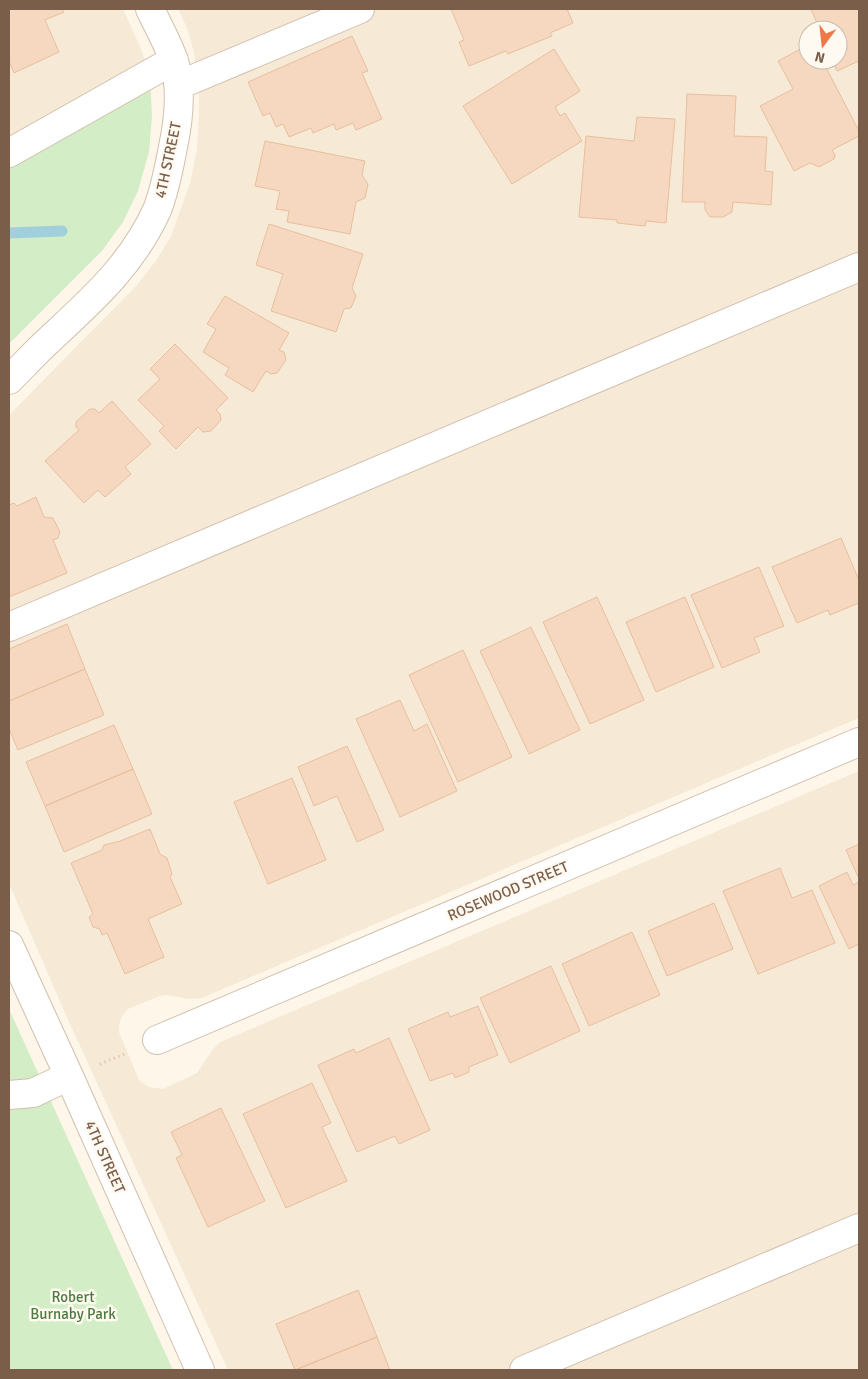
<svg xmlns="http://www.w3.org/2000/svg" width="868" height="1379" viewBox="0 0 868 1379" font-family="Signika,sans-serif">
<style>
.residential{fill:#f6ead7;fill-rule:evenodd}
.green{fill:#d3edc6}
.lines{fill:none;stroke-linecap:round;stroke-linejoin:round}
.stream{stroke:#a1cfdc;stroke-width:11}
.building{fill:#f5d8bf;stroke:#e8bf9e}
.minor-casing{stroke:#d1bfad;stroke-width:30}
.path{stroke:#dbbba1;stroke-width:3;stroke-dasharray:1 4;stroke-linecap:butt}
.minor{stroke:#fff;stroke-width:28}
.labels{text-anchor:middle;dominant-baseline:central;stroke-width:5;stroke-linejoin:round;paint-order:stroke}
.street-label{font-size:15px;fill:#7a5e4a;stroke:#fffaf1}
.park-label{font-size:15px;fill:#4c7a3e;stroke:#fffaf1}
</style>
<rect width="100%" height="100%" fill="#fef7e9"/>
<!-- residential -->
<path class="residential" d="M 9,9 L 123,9 L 139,44 L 150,74 L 9,153 Z
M 178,9 L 859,9 L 859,718 L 202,998 L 188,999 L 167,995 L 160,996 L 128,1009 L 121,1018 L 119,1026 L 119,1032 L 139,1080 L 149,1087 L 163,1089 L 197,1073 L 213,1049 L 220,1042 L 859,771 L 859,1370 L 228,1370 L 65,1013 L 9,884 L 9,415 L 137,285 L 158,258 L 171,236 L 190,183 L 197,149 L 199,114 L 199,86 L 194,53 L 187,28 ZM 808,30 L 838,30 L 838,60 L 808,60 Z"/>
<!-- green -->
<path class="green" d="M 150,74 L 152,117 L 149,152 L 138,191 L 123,222 L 102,251 L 9,344 L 9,153 Z
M 9,1009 L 173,1370 L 9,1370 Z"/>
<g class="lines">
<!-- stream -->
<path class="stream" d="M 9,233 L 62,231"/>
</g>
<!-- building -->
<path class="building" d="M 9,9 L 62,9 L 64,12 L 45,20 L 59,52 L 14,73 L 9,61 Z
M 451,9 L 567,9 L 573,23 L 550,33 L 552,36 L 508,54 L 506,51 L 469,66 L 459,42 L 464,40 Z
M 811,9 L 859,9 L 859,61 L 837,71 L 832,60 L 838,60 L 838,30 L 820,30 Z
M 352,36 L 368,71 L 362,73 L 382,119 L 356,130 L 353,123 L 336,130 L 334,124 L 313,133 L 311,128 L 289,137 L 283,124 L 276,127 L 270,113 L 263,116 L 248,82 Z
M 808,45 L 808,60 L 822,60 L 859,131 L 859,136 L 832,150 L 835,155 L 834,159 L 819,167 L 810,163 L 794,171 L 760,106 L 793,89 L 778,61 Z
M 554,49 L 580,91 L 555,107 L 560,116 L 565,113 L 582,141 L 512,184 L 463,106 Z
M 687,94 L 736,96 L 734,136 L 767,137 L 765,171 L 773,172 L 771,205 L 733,202 L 732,212 L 723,217 L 710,217 L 705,210 L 705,202 L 682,202 Z
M 637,117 L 675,119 L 666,223 L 646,221 L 645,226 L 617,223 L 617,220 L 579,217 L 586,136 L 634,141 Z
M 265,141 L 365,161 L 362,175 L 368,184 L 365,198 L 356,202 L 350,234 L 287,222 L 289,211 L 276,209 L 280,191 L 255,186 Z
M 269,224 L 363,254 L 352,288 L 356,296 L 351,308 L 344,309 L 336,332 L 271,311 L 283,274 L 256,265 Z
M 225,296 L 289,333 L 279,350 L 284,352 L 286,360 L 277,373 L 271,374 L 266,371 L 253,392 L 225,375 L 229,368 L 203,352 L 216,329 L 207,324 Z
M 175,344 L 228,398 L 216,410 L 220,414 L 221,420 L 211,431 L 203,432 L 198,427 L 176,449 L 159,431 L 164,426 L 138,400 L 160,379 L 150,369 Z
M 112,401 L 151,444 L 125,467 L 131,474 L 105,497 L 98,490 L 84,503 L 45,461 L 79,430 L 76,427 L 76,422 L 90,409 L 95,409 L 99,413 Z
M 36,497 L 44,517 L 53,518 L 60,532 L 58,538 L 53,540 L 67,573 L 9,597 L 9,505 L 14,503 L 17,506 Z
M 841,538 L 859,580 L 859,603 L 830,615 L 828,610 L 797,623 L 772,567 Z
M 759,567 L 784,626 L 754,638 L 760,652 L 722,668 L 691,595 Z
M 597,597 L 644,700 L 590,724 L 543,622 Z
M 685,597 L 714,667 L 656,692 L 626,622 Z
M 67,624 L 85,669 L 9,701 L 9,649 Z
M 531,627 L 580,730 L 529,754 L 480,651 Z
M 463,650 L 512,757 L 458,782 L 409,675 Z
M 85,669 L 104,715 L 18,750 L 9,729 L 9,701 Z
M 400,700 L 414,731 L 427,724 L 457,791 L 400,817 L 356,719 Z
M 114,725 L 133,769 L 45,806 L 26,762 Z
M 347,746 L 384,830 L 357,842 L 337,796 L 314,806 L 298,767 Z
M 133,769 L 152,814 L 64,852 L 45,806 Z
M 292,778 L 326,860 L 268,884 L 234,802 Z
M 150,829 L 160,854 L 167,858 L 172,874 L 170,877 L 182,904 L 148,919 L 164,957 L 125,974 L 107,933 L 102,935 L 100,929 L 93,927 L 89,917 L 93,914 L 71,863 L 102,850 L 104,845 L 120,841 Z
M 859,844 L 859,879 L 846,850 Z
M 780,868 L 792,898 L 812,890 L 835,943 L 758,974 L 723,891 Z
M 847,872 L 853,885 L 859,882 L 859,944 L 849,949 L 819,886 Z
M 714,903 L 733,949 L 667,976 L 648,931 Z
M 632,932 L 660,995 L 589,1026 L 562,964 Z
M 551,966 L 580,1031 L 510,1063 L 480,998 Z
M 478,1006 L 498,1055 L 469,1067 L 469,1072 L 455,1078 L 453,1073 L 430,1081 L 408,1029 L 448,1012 L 450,1017 Z
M 389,1038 L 430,1130 L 399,1144 L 395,1136 L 357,1152 L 318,1065 L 354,1049 L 356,1053 Z
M 312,1083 L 331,1123 L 322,1127 L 347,1181 L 286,1208 L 243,1114 Z
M 221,1108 L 265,1201 L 208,1227 L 176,1158 L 182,1155 L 171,1132 Z
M 358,1290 L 377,1337 L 295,1370 L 276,1324 Z
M 377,1337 L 390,1370 L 295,1370 Z"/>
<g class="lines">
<!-- minor casing -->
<g class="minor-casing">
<path id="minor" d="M 179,85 L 360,9
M 9,153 L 174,60
M 9,380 C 22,367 35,353 49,340 C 92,300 132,265 157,210 C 165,190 169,168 173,147 C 179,119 182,88 174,61 C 168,43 158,26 150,9
M 9,627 L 859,267
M 9,945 L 69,1076 L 200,1370
M 157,1040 L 859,742
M 9,1095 L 33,1093 L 69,1076
M 524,1370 L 859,1228"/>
</g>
<!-- path -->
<path class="path" d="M 100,1064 L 127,1053"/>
<!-- minor -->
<use href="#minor" class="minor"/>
</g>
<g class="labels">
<!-- street labels -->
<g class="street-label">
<text transform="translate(168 160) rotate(-78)">4TH STREET</text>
<text transform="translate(508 891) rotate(-23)">ROSEWOOD STREET</text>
<text transform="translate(105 1157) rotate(66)">4TH STREET</text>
</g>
<!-- park labels -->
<g class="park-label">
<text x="73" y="1297">Robert<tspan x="73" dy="17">Burnaby Park</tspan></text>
</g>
</g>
<!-- border -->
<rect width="868" height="1379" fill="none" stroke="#7a5e4a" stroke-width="20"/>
<!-- north arrow -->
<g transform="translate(823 45) rotate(195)"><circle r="24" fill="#fffaf1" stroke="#cabcae"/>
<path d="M0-4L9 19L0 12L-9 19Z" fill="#ed7848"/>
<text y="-8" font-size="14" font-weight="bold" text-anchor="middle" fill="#7a5e4a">N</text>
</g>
</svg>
